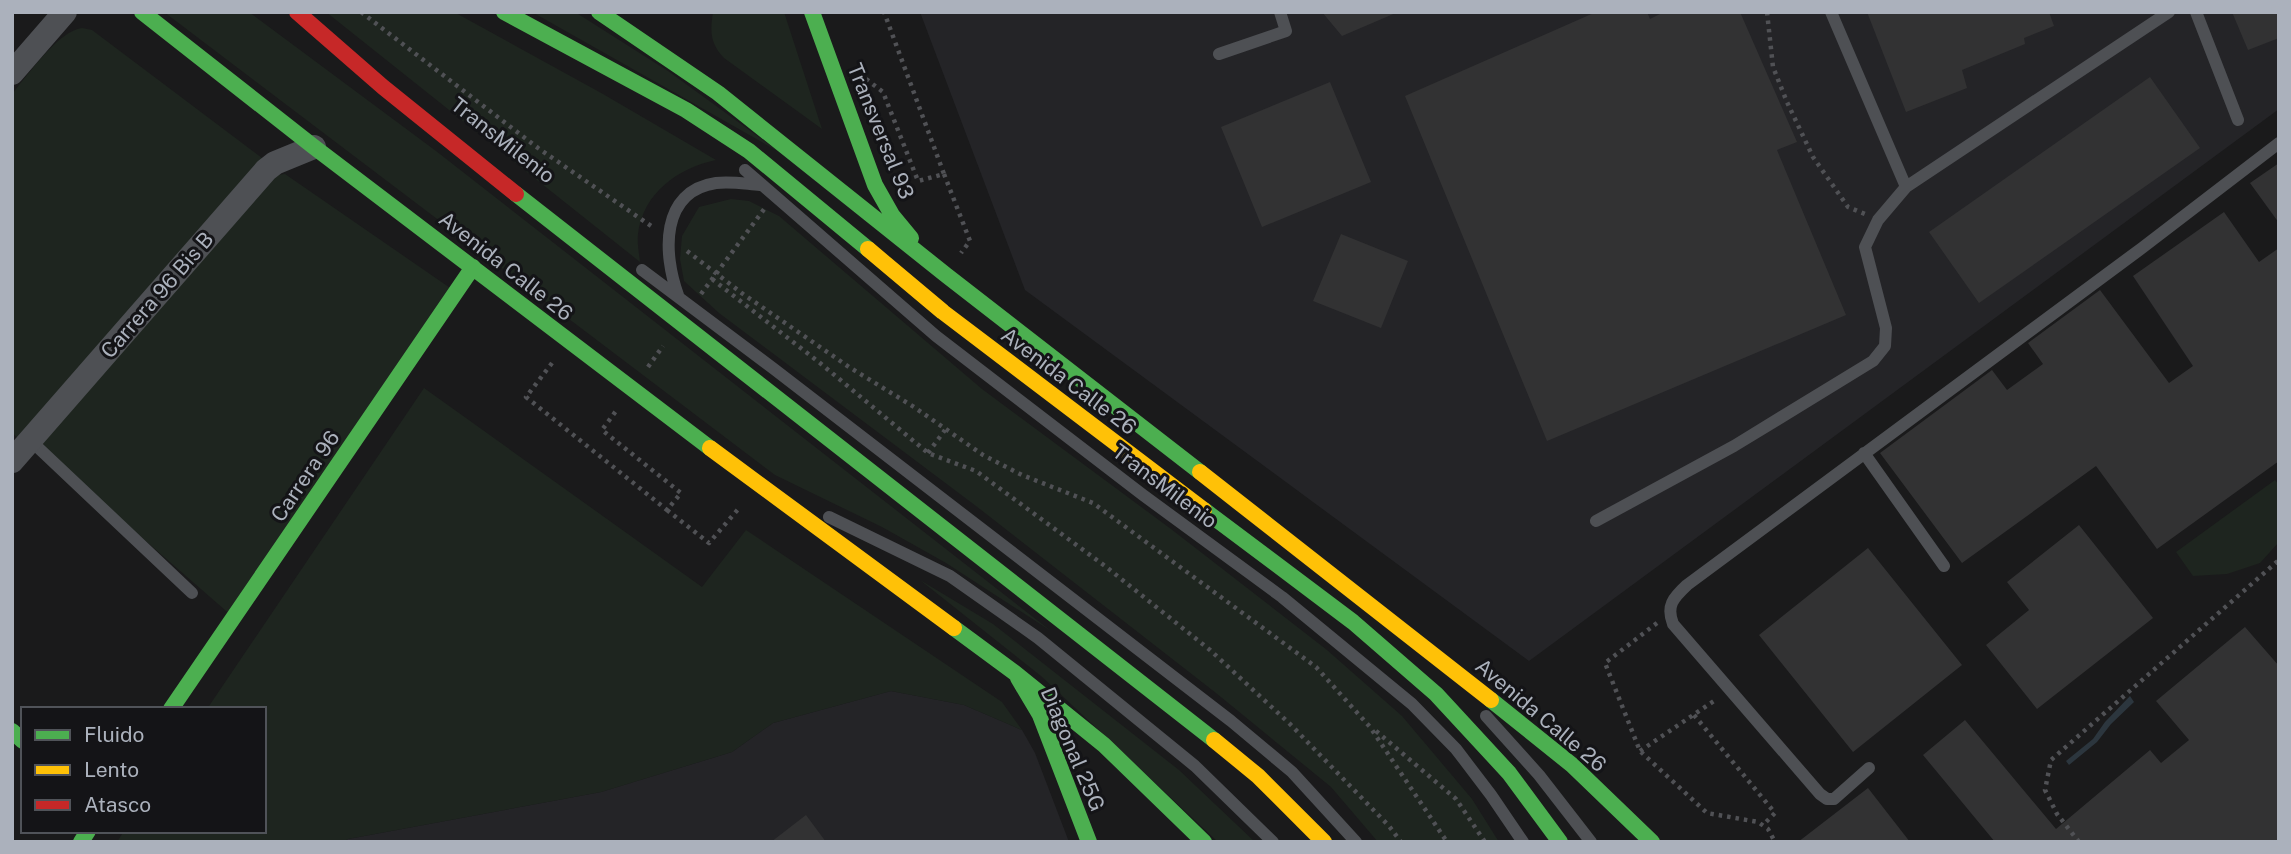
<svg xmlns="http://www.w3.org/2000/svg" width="2291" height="854" viewBox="0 0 2291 854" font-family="'Public Sans',sans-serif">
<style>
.built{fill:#242427}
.green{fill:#1e251f}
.water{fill:#2c363e}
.building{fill:#323233}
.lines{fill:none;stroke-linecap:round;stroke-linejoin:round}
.path{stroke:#505155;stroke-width:4.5;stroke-dasharray:3.5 5;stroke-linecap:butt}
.lane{stroke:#4e5054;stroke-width:12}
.street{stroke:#4e5054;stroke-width:24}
.fast{stroke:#4caf50;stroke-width:16}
.slow{stroke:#ffc107;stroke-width:16}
.jam{stroke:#c62828;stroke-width:16}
.labels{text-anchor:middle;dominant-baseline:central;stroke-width:6;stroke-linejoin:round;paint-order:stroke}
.street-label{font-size:21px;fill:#abb1bc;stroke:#141417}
</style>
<rect width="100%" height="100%" fill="#1a1a1b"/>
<!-- built -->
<path class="built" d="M 920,12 L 2279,12 L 2279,109 L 1529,661 L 1025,290 Z
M 891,691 L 964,705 L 1022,730 L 1035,753 L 1069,842 L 343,842 L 348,839 L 601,792 L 732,752 L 773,723 Z"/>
<!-- green -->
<path class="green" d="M 164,12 L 249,12 L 436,151 L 1051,631 L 946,563 L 882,527 L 775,475 Z
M 326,12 L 454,12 L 603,94 L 716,160 C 678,168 643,193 638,234 C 637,243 639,253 640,262 Z
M 532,12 L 575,12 L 668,71 L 781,153 Z
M 713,12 L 784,12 L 822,129 L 724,58 C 710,43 710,32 713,12 Z
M 82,28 L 92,30 L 262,158 L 20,440 L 12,433 L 12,94 C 28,75 58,31 82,28 Z
M 285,174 L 456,292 L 233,617 L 38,447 L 272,176 Z
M 731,199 L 749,201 L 779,216 L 982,389 L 1171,529 L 1327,650 L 1402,716 L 1472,799 L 1499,842 L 1378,842 L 1331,787 L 1216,693 L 976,506 L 719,313 L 684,281 L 680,259 L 682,236 L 699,207 Z
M 424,388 L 702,587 L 746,530 L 1002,702 L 1022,730 L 964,705 L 891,691 L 773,723 L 732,752 L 601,792 L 348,839 L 343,842 L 117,842 L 124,831 L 264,831 L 264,709 L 207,709 Z
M 2275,480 L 2279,485 L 2279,542 L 2260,563 L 2227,574 L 2193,576 L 2176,552 Z
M 920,580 L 993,624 L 1179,770 L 1255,842 L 1218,842 L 1041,676 Z"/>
<!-- water -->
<path class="water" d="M 2130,696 L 2134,702 L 2111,724 L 2097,742 L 2069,765 L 2066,761 L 2093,739 L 2105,722 Z"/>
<!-- building -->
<path class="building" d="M 1322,12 L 1398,12 L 1342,36 Z
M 1596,12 L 1647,12 L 1650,19 L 1664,12 L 1740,12 L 1797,142 L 1777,150 L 1846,315 L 1547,441 L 1405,96 Z
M 1867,12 L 2049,12 L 2054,26 L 2024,38 L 2025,44 L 1962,70 L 1967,88 L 1906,112 Z
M 2232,12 L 2279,12 L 2279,38 L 2248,50 Z
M 2150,77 L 2200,148 L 1979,303 L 1929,232 Z
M 1330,82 L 1371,182 L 1262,227 L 1221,127 Z
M 2279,163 L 2279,223 L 2250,183 Z
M 2224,212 L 2259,262 L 2279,248 L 2279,461 L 2157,549 L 2096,466 L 1962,563 L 1880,453 L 1992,370 L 2007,390 L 2043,364 L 2028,343 L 2100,290 L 2169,383 L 2193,366 L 2133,276 Z
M 1341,234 L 1408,261 L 1381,328 L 1313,301 Z
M 2079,525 L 2153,618 L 2037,709 L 1986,645 L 2029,610 L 2007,582 Z
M 1868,548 L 1962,665 L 1853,752 L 1759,635 Z
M 2245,627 L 2279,666 L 2279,842 L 1995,842 L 1923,755 L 1965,720 L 2056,829 L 2150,750 L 2161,763 L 2189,740 L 2156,701 Z
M 1868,788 L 1910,842 L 1798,842 Z
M 806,815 L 826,842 L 771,842 Z"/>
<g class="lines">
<!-- path -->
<path class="path" d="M 361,12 L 538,148 L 654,228
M 1767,12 L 1773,67 L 1787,102 L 1813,157 L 1848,207 L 1865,214
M 866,79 L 883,92 L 918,181 L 944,174 L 884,12
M 944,174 L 970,241 L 961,253
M 687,251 L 743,294 L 849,367 L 914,407 L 983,455 L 1022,475 L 1093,503 L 1316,667 L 1370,727 L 1447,842
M 712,279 L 820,363 L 928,453 L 976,471 L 1105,566 L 1210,650 L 1290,724 L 1389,826 L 1401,842
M 701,294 L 765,208
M 552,363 L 526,397 L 667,510 L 681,493 L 602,430 L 616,411
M 648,367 L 663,346
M 928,453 L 945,430
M 667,510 L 709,543 L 740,507
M 1657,623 L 1605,663 L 1640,751 L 1707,813 L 1758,822 L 1768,829 L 1775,842
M 1694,715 L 1775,813 L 1763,825
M 1376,731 L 1456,799 L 1485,842
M 1640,751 L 1717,699
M 2079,842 L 2057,814 L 2045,790 L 2051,760 L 2279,560"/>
<!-- lane -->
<path class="lane" d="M 1831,12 L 1906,187 L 2169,12
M 2196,12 L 2238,120
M 1219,54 L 1286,31 L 1280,12
M 745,170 L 936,336 L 1143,495 L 1282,597 L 1412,704 L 1456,749 L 1491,795 L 1523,842
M 642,270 L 774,369 L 1231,721 L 1292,772 L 1356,842
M 678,295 C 663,254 660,191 716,183 C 731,181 746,184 760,185
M 30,440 L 192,593
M 1864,453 L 1944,566
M 829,517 L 950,576 L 1038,638 L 1195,766 L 1273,842
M 1596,521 L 1734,446 L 1873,361 L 1885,346 L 1886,328 L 1865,247 L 1878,220 L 1906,187
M 1486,716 L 1539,775 L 1591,842
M 1869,768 L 1834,799 L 1827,799 L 1820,794 L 1673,624 C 1666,606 1673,598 1687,585 L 2142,248 L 2279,143"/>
<!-- street -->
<path class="street" d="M 12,73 L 65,12
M 12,461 L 266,170 L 275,163 L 314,147"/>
<!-- fast -->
<path class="fast" d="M 142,12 L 314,147 L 710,448
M 504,12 L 686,110 L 749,151 L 868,249
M 599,12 L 718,93 L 946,275 L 1200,472
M 812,12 L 875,185 L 892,215 L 911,238
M 516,194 L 1214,740
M 1204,510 L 1353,622 L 1436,694 L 1509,773 L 1560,842
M 954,628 L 1015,673 L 1104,745 L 1204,842
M 1018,678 L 1040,715 L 1089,842
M 1491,700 L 1572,765 L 1652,842
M 171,709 L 473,267
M 12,731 L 23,741
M 81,842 L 88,831"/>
<!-- slow -->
<path class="slow" d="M 868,249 L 943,312 L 1204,510
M 710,448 L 954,628
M 1200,472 L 1491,700
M 1214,740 L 1258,776 L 1324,842"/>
<!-- jam -->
<path class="jam" d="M 297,12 L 383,87 L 516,194"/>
</g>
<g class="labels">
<!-- street labels -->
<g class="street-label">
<text transform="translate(881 131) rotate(68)">Transversal 93</text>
<text transform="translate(503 140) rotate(38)">TransMilenio</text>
<text transform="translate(506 266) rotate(38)">Avenida Calle 26</text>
<text transform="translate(157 295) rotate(-49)">Carrera 96 Bis B</text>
<text transform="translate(1069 381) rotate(37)">Avenida Calle 26</text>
<text transform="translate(305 476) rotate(-56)">Carrera 96</text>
<text transform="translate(1165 486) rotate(37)">TransMilenio</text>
<text transform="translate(1541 715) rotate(40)">Avenida Calle 26</text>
<text transform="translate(1073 749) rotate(67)">Diagonal 25G</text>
</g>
</g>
<!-- border -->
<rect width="2291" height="854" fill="none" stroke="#abb1bc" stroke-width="28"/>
<!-- legend -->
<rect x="21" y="707" width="245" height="126" fill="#141417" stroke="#505359" stroke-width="2"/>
<rect x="35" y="730" width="35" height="10" fill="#4caf50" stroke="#505359" stroke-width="2"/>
<text x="84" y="742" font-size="21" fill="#abb1bc">Fluido</text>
<rect x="35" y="765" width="35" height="10" fill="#ffc107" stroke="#505359" stroke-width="2"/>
<text x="84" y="777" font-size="21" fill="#abb1bc">Lento</text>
<rect x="35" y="800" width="35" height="10" fill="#c62828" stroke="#505359" stroke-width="2"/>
<text x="84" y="812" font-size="21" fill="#abb1bc">Atasco</text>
</svg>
